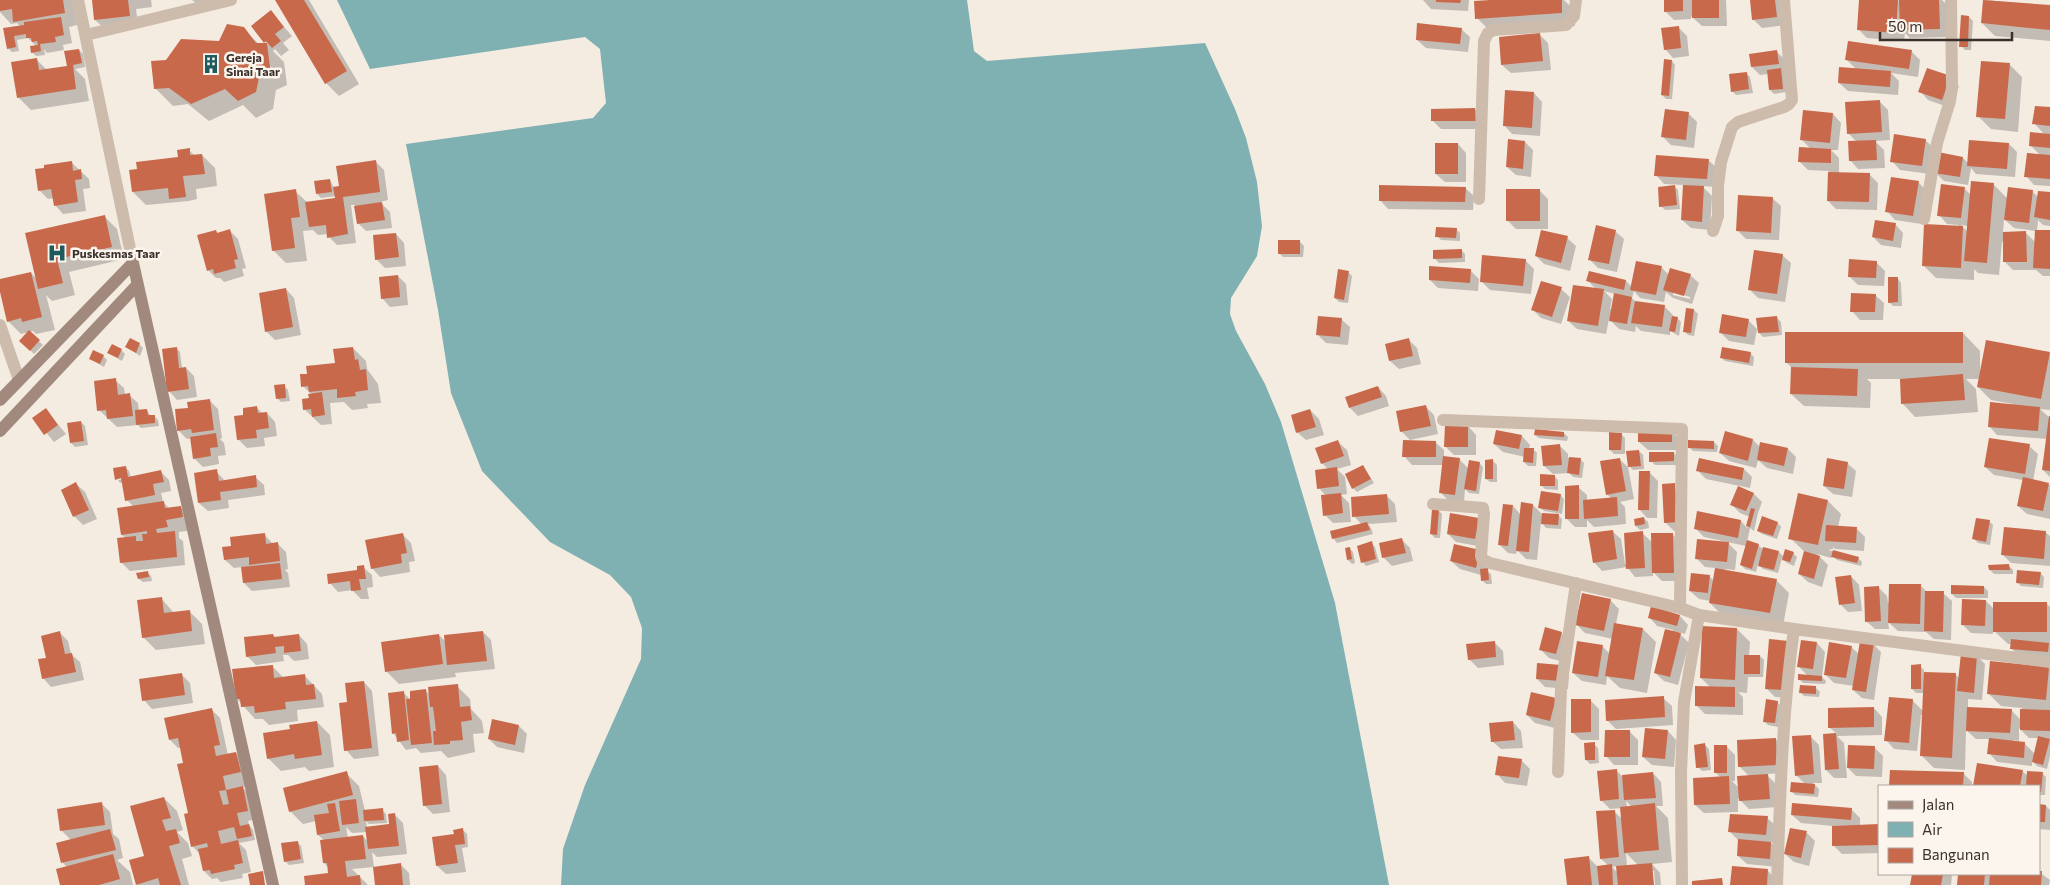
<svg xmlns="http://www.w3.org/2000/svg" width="2050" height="885" viewBox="0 0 2050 885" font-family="Commissioner,sans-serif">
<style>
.water{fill:#7fb0b2}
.shadow{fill:#0003;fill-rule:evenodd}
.building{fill:#c8694b;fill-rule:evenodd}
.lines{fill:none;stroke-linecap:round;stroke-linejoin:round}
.street{stroke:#cdbbac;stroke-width:12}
.secondary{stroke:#a18a7d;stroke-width:12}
.labels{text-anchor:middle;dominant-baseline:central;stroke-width:5;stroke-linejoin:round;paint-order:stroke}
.poi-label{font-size:12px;font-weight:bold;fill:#3b302b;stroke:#fbf5ee;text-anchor:start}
</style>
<rect width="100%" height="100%" fill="#f4ebe1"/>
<!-- water -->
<path class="water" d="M 337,0 L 967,0 L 974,51 L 987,61 L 1205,43 L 1235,109 L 1246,138 L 1257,182 L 1262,226 L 1257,256 L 1231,298 L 1230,314 L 1236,331 L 1265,384 L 1281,422 L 1335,603 L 1389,885 L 561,885 L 563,849 L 585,785 L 641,659 L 642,628 L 631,597 L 610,575 L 550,542 L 482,471 L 451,393 L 438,310 L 406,144 L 593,118 L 606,103 L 600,49 L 585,37 L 370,69 Z"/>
<!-- shadow -->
<path class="shadow" d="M 0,0 L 73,0 L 77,25 L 69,27 L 72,43 L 63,45 L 64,50 L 47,53 L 44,49 L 45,55 L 36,56 L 32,52 L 36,46 L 28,38 L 17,40 L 19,51 L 12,52 L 8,48 L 5,29 L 20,26 L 17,23 L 11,24 L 0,12 Z
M 93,0 L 151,0 L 152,7 L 136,9 L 138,24 L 104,28 L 95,20 Z
M 192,0 L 222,0 L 202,8 Z
M 276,0 L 309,0 L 359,84 L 339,96 L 326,83 Z
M 1423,0 L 1469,0 L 1468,11 L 1431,9 Z
M 1512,0 L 1564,0 L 1574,10 L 1575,26 L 1490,31 L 1477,18 Z
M 1665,0 L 1726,0 L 1727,26 L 1702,26 L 1691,16 L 1691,19 L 1674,20 L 1665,11 Z
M 1751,0 L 1782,0 L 1785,25 L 1762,28 L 1753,19 Z
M 1861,0 L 1898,0 L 1900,2 L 1900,0 L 1942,0 L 1947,5 L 1948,37 L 1910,38 L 1905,33 L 1904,41 L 1867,38 L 1859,30 Z
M 1985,0 L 2050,6 L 2050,41 L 1995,36 L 1982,23 Z
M 271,12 L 292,36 L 283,43 L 289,50 L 281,56 L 275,49 L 273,51 L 284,62 L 287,85 L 276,90 L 273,109 L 256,118 L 243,105 L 209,121 L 188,104 L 173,106 L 155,88 L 166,61 L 220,42 L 243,29 L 259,44 L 268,44 L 265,42 Z
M 1969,17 L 1973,21 L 1971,50 L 1965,50 L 1961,46 Z
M 1678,27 L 1687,36 L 1689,56 L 1673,58 L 1665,49 Z
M 1461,29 L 1470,37 L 1468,52 L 1426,48 L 1417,40 Z
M 1540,35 L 1548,43 L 1551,70 L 1511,73 L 1502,65 Z
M 79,50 L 83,54 L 85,67 L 75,69 L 85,79 L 89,101 L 31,110 L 18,97 L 37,60 L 47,70 L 68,67 Z
M 1777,52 L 1785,60 L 1786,92 L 1774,94 L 1770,90 L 1768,74 L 1760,75 L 1752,67 Z
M 1912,52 L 1920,60 L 1918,77 L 1891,73 L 1899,81 L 1898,95 L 1848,91 L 1839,83 L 1857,70 L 1846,59 Z
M 1672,61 L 1675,65 L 1672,99 L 1666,99 L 1662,95 Z
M 2009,64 L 2022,77 L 2018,132 L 1991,129 L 1978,116 Z
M 1746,73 L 1750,77 L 1753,93 L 1736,95 L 1732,91 Z
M 1950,77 L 1959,86 L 1951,108 L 1928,100 L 1920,91 Z
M 1534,93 L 1542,102 L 1540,136 L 1512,134 L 1504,125 Z
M 1880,102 L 1888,110 L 1890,140 L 1875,141 L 1884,150 L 1885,168 L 1858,169 L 1850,160 L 1857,142 L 1848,133 Z
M 1475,109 L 1483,118 L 1483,129 L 1441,129 L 1433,121 Z
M 2050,109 L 2050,186 L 2034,185 L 2026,176 L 2040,155 L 2030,145 L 2045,135 L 2034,123 Z
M 1666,110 L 1689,114 L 1697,122 L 1694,148 L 1671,145 L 1662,136 Z
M 1833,114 L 1841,123 L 1838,150 L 1831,150 L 1839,158 L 1839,173 L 1869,174 L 1878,183 L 1877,210 L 1836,209 L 1828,201 L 1829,171 L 1808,170 L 1799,161 L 1811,149 L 1801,139 Z
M 1925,140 L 1934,148 L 1930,174 L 1900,170 L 1892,161 Z
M 1525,142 L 1533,150 L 1531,177 L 1516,175 L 1507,167 Z
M 1458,144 L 1466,153 L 1466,182 L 1445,182 L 1436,174 Z
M 2009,144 L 2017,152 L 2015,177 L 1976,174 L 1971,168 L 1968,185 L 1944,181 L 1935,172 L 1963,158 L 1968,163 Z
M 189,150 L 195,156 L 202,155 L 215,168 L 217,186 L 196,189 L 197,199 L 189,201 L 146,205 L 133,192 Z
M 1708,160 L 1717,168 L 1715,187 L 1702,186 L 1712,196 L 1710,230 L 1691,228 L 1682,220 L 1684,185 L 1664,184 L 1656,175 Z
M 71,162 L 89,179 L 90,188 L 83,189 L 86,211 L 63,214 L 55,205 L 54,198 L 48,199 L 40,191 Z
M 376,162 L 384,170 L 388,200 L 380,202 L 390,212 L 392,228 L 366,231 L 358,223 L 355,205 L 351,205 L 356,243 L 337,245 L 329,237 L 328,234 L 318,235 L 313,230 L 303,231 L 307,261 L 286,263 L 273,250 L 295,191 L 308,203 L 336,200 L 336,196 L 321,198 L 317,194 L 330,180 L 334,188 L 340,187 Z
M 1918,182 L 1927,191 L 1922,224 L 1895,220 L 1887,211 Z
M 1994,185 L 2008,199 L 2032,191 L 2038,197 L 2050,194 L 2050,226 L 2043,225 L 2038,220 L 2037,231 L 2050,232 L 2050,276 L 2043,276 L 2036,270 L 2013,270 L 2004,261 L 2004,242 L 2002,242 L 1999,275 L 1978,273 L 1974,269 L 1974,280 L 1936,278 L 1923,265 L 1959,225 L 1947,224 L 1939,215 L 1965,189 L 1971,195 ZM 2004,219 L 2014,228 L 2036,231 L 2035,242 L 2026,233 L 2003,233 ZM 1961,225 L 1968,226 L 1968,232 Z
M 1674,186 L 1678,190 L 1680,209 L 1665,210 L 1661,206 Z
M 1465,188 L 1474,196 L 1473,210 L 1388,209 L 1380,200 Z
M 1540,191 L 1548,199 L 1548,229 L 1516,229 L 1507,220 Z
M 1772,198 L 1781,206 L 1779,240 L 1746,239 L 1737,230 Z
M 104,216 L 117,229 L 124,259 L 69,272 L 75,295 L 52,301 L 46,295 L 55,330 L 36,334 L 33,331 L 29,332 L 43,345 L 34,354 L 21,341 L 29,332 L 21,334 L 8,321 L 0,280 L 31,273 L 37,279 L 27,234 Z
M 1895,224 L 1903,233 L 1901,248 L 1881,245 L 1873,237 Z
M 1456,229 L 1460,233 L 1460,241 L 1441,240 L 1437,236 Z
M 216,231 L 218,234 L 230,231 L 238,239 L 246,268 L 242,269 L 244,276 L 224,282 L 220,278 L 216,278 L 208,270 Z
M 1615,231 L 1624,239 L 1617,272 L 1598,268 L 1590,260 Z
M 396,234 L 404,243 L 406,266 L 385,268 L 376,259 Z
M 1567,238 L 1576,246 L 1570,271 L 1544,264 L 1536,256 Z
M 1300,242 L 1304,246 L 1303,257 L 1283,257 L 1279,253 Z
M 1461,250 L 1465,254 L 1465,262 L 1439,263 L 1435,259 Z
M 1782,255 L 1791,263 L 1785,302 L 1758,298 L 1750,290 Z
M 1525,260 L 1534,269 L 1531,294 L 1490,290 L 1481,281 Z
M 1876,262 L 1885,271 L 1884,286 L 1858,285 L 1849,276 Z
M 1661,267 L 1669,275 L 1690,275 L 1699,283 L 1692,304 L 1673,298 L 1666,292 L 1664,302 L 1640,298 L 1634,291 L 1632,298 L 1636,302 L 1664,306 L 1673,315 L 1672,317 L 1677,318 L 1681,322 L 1679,336 L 1670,331 L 1670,335 L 1641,331 L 1636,326 L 1635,332 L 1619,329 L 1609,319 L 1606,334 L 1577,329 L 1568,321 L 1596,289 L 1588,281 L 1590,272 L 1626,281 L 1632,287 ZM 1604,291 L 1615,294 L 1612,309 L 1610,309 L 1612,299 ZM 1673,292 L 1690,297 L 1690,299 L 1673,295 Z
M 1470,270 L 1479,279 L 1478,291 L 1438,288 L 1430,280 Z
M 1348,272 L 1352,276 L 1348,303 L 1339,302 L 1335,298 Z
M 398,276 L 406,284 L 408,305 L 390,307 L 382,298 Z
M 1898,279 L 1901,283 L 1902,306 L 1893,306 L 1889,302 Z
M 286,289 L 294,298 L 301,335 L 275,340 L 266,331 Z
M 1561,289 L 1570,297 L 1561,324 L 1541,318 L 1533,310 Z
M 1875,295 L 1884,303 L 1883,320 L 1860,320 L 1852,311 Z
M 1687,309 L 1694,310 L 1698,314 L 1694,336 L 1688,335 L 1684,331 Z
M 1777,318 L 1781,322 L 1782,335 L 1763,337 L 1759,333 Z
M 1341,319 L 1350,327 L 1348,345 L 1326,343 L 1318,335 Z
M 1748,320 L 1757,329 L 1754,345 L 1729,341 L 1720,332 Z
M 1963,333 L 1980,351 L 1980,372 L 2050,354 L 2050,410 L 2040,409 L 2050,418 L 2050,416 L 2050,477 L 2043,470 L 2047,439 L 1997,435 L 1989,426 L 2013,404 L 1991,400 L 1978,387 L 1980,379 L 1966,379 L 1976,389 L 1978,412 L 1915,417 L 1903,404 L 1901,379 L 1867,379 L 1871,383 L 1870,408 L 1804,406 L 1791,394 L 1792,368 L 1786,362 Z
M 1409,340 L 1417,348 L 1421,364 L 1399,369 L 1390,361 Z
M 139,344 L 143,348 L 140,356 L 127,347 Z
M 176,348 L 180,352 L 182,368 L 186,368 L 194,376 L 197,397 L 177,400 L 169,391 Z
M 353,348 L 366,361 L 367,369 L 378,384 L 381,403 L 367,404 L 368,408 L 352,410 L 344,402 L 330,403 L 332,424 L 321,425 L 304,409 L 311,394 L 303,386 L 308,375 L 336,364 Z
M 121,350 L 125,354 L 122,361 L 108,353 Z
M 1750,353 L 1754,357 L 1753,366 L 1725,361 L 1721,357 Z
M 103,356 L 107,360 L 104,367 L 90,359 Z
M 115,380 L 124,388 L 125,395 L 129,395 L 138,403 L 139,411 L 147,410 L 151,417 L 154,416 L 158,420 L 159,426 L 141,428 L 138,425 L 117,427 L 99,410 Z
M 284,386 L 288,390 L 290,401 L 281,402 L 277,398 Z
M 1378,387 L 1386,396 L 1389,406 L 1358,416 L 1350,408 Z
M 210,401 L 218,409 L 222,438 L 220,439 L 224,443 L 226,455 L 218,456 L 219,464 L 203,467 L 194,458 L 192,438 L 187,439 L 178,430 L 189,409 Z
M 256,407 L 263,414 L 267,413 L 275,422 L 277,436 L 264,438 L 265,446 L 247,448 L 238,439 L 245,416 Z
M 1426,407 L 1434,415 L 1438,434 L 1410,440 L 1401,431 Z
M 46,410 L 66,434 L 54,442 L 34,418 Z
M 1310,410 L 1319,419 L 1324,435 L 1306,440 L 1297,432 Z
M 81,422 L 85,426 L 88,445 L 75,447 L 71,443 Z
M 1468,426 L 1476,435 L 1476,455 L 1454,455 L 1445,446 Z
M 1672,432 L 1680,440 L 1680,450 L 1648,450 L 1639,442 Z
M 1564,433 L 1568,437 L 1567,441 L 1539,438 L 1535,435 Z
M 1621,434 L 1625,438 L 1625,454 L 1614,454 L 1610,450 Z
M 1522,436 L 1530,445 L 1529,449 L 1533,449 L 1537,453 L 1536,466 L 1528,466 L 1524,462 L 1525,457 L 1503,452 L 1494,444 Z
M 1753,440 L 1761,448 L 1788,449 L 1796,457 L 1793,474 L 1767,468 L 1758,460 L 1756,468 L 1729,461 L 1720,453 Z
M 1338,442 L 1347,450 L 1351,465 L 1337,469 L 1345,477 L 1347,494 L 1341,495 L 1349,503 L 1351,522 L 1333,523 L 1325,515 L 1326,496 L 1319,488 L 1328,469 L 1322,463 Z
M 1435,442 L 1444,450 L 1444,457 L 1459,459 L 1469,469 L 1479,463 L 1483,467 L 1479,494 L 1469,493 L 1465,489 L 1464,502 L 1449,501 L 1440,492 L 1443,465 L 1412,465 L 1404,456 Z
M 1714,442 L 1718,446 L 1717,452 L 1693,451 L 1689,447 Z
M 1559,445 L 1568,454 L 1568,458 L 1580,459 L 1584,463 L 1582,478 L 1573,477 L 1569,473 L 1553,474 L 1544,466 Z
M 2029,446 L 2038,454 L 2033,481 L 2050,485 L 2050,519 L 2027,514 L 2018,506 L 2023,480 L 1994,475 L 1985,467 Z
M 1639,451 L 1643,455 L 1644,469 L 1633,470 L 1629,466 Z
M 1674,453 L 1677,457 L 1678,465 L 1655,465 L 1651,461 Z
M 1619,459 L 1628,467 L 1634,499 L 1620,502 L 1625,507 L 1626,524 L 1594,527 L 1587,520 L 1587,527 L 1575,527 L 1566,518 L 1578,487 L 1587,495 L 1587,501 L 1612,499 L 1607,494 Z
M 1493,461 L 1497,465 L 1497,482 L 1490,482 L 1486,479 Z
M 1847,463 L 1856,471 L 1852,497 L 1833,494 L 1824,486 Z
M 1363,466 L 1374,483 L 1357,492 L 1353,488 Z
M 125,467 L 129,471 L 131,478 L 161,472 L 169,480 L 171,491 L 161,493 L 163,502 L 170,509 L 180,507 L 193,520 L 195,530 L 179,532 L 179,538 L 183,541 L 185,565 L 130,571 L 121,562 L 126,538 L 122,535 L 134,507 L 127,500 L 123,482 L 120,483 L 118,480 L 127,478 L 127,476 L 116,479 Z
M 1744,469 L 1752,477 L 1750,488 L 1706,479 L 1697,470 Z
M 216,471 L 225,481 L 255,477 L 264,485 L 265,495 L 228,500 L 229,508 L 208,511 L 199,503 Z
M 1650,473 L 1658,481 L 1657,518 L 1647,518 L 1639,509 Z
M 1554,476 L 1558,480 L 1558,490 L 1545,489 L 1541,485 Z
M 76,484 L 85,492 L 97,519 L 83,525 L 75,517 L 62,490 Z
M 1663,486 L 1686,530 L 1674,531 L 1666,523 Z
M 1739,488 L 1754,494 L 1762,502 L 1758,513 L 1754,531 L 1750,528 L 1747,542 L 1758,545 L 1764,550 L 1779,552 L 1784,557 L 1793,553 L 1797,557 L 1794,566 L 1787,563 L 1782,558 L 1778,573 L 1763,569 L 1758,564 L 1756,572 L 1745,569 L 1741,565 L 1746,546 L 1704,537 L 1695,528 L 1741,521 L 1747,528 L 1750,517 L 1740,513 L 1732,505 Z
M 1386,495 L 1395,504 L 1397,522 L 1368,524 L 1371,528 L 1373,534 L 1337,543 L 1334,539 L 1332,532 L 1362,525 L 1354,516 Z
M 1560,495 L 1564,499 L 1562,514 L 1544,511 L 1540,508 Z
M 1799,495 L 1828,501 L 1841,514 L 1838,527 L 1857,529 L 1865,537 L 1864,551 L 1835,549 L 1833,547 L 1833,549 L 1828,550 L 1858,558 L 1862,562 L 1861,566 L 1837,560 L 1832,555 L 1831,558 L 1817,554 L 1828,565 L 1822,587 L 1808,582 L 1799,574 L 1805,552 L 1790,538 Z
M 1533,505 L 1542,514 L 1556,515 L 1556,513 L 1562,519 L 1561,529 L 1546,528 L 1541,522 L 1537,560 L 1526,559 L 1517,550 L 1516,554 L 1508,553 L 1499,544 L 1513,506 L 1521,515 Z
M 1438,510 L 1442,514 L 1440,538 L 1435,538 L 1431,534 Z
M 1644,518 L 1648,522 L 1649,528 L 1640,530 L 1636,526 Z
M 1478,519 L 1483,547 L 1456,542 L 1448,534 Z
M 1989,521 L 1993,525 L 1990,545 L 1978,543 L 1974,539 Z
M 1778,523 L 1781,527 L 1777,539 L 1762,534 L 1758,531 Z
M 1612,531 L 1621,539 L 1625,564 L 1627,564 L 1642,533 L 1653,543 L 1672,534 L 1681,543 L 1682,581 L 1662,581 L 1653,572 L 1653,576 L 1635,577 L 1627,567 L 1602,571 L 1594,562 Z
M 2045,532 L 2050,536 L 2050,566 L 2011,563 L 2003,555 Z
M 264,534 L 273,544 L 277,543 L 286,552 L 288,569 L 285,570 L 288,573 L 290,587 L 252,591 L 244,583 L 242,567 L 234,568 L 225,560 L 232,547 Z
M 403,535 L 411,543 L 415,561 L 409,562 L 410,572 L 380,577 L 372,568 Z
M 1402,540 L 1410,548 L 1413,561 L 1392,566 L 1383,557 Z
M 1727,542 L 1737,552 L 1735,570 L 1725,569 L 1725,571 L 1776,580 L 1789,593 L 1783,626 L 1723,616 L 1710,603 L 1711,601 L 1699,599 L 1690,591 L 1709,576 L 1714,581 L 1716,568 L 1705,567 L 1696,558 Z
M 1371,543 L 1375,547 L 1379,562 L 1366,566 L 1363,562 Z
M 1349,548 L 1353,552 L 1355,563 L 1352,564 L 1348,560 Z
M 1488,559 L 1485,570 L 1491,574 L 1492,584 L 1486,584 L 1482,580 L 1481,575 L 1460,569 L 1451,561 Z
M 2009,566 L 2013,570 L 2013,574 L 1994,574 L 1990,570 Z
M 363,567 L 372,575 L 373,587 L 367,588 L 369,599 L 361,599 L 352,590 L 338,592 L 330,583 L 359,571 Z
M 147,572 L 151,576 L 152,581 L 143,582 L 139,579 Z
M 2040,573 L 2044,577 L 2043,588 L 2021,586 L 2017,582 Z
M 1851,576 L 1859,585 L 1862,611 L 1848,612 L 1840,604 Z
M 1920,585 L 1928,593 L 1943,593 L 1952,601 L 1951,640 L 1934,639 L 1926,632 L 1898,631 L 1888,622 L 1889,629 L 1875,629 L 1866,621 L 1879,588 L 1887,596 L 1888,603 L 1890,603 Z
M 1984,587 L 1988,591 L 1988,598 L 1956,598 L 1952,594 Z
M 161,598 L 174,613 L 189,611 L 202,624 L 205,644 L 156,650 L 143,637 Z
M 1610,600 L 1619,609 L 1616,624 L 1643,629 L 1656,642 L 1647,693 L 1620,688 L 1607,676 L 1606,685 L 1582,681 L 1573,673 L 1602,646 L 1610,654 L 1613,639 L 1585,633 L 1576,624 Z
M 1986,601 L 1995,610 L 2046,603 L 2050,607 L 2050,660 L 2020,657 L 2012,649 L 2012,644 L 2008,644 L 1993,630 L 1993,634 L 1971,633 L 1962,624 Z
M 1680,616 L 1688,625 L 1685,634 L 1678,632 L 1689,643 L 1678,685 L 1664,681 L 1655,673 L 1673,630 L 1657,626 L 1649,617 Z
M 1737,629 L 1750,642 L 1749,656 L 1760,656 L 1764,660 L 1763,677 L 1748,677 L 1747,693 L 1738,692 L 1743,697 L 1743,715 L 1705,714 L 1696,705 L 1711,688 L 1701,678 Z
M 483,632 L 491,640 L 495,669 L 455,673 L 456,677 L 399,684 L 386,671 L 439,635 L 446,642 Z
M 60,633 L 68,641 L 71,654 L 80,662 L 84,680 L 51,687 L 43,678 Z
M 1561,633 L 1570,642 L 1564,662 L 1549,658 L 1540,649 Z
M 273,635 L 276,638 L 299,635 L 307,644 L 309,659 L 294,661 L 288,655 L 283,655 L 284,661 L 256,665 L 247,656 Z
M 1788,642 L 1792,698 L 1775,697 L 1766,688 Z
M 1495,643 L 1503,651 L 1504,665 L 1478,668 L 1469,659 Z
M 1817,643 L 1825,652 L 1822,677 L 1826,681 L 1825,684 L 1803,683 L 1799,679 L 1808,676 L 1798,666 Z
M 1873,644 L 1881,652 L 1874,700 L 1862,698 L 1853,690 L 1854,686 L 1834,683 L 1825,674 L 1851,647 L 1859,654 Z
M 1977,656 L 1985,664 L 1982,700 L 1968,699 L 1968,708 L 2011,710 L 2021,720 L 2022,708 L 2001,706 L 1988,693 L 2049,668 L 2050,669 L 2050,739 L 2048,739 L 2050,741 L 2050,756 L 2047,769 L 2037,766 L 2032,761 L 2032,766 L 1997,762 L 1989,753 L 1990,739 L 1976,739 L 1966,730 L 1965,770 L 1934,768 L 1921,755 L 1923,715 L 1921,715 L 1917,751 L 1894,749 L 1886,740 L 1890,698 L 1913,701 L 1923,711 L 1924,693 L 1916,693 L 1912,689 L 1920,666 L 1924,670 L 1924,673 L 1956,675 L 1960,679 ZM 2019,728 L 2029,738 L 2039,738 L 2035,754 L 2025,744 L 2013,742 L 2013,740 L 2019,741 Z
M 272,666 L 284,678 L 305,676 L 322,694 L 324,707 L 297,710 L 298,721 L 269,725 L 263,719 L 255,719 L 237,699 Z
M 182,675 L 190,683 L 193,703 L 152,709 L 144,700 Z
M 1569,675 L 1568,689 L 1545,687 L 1537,679 Z
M 364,682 L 372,691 L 379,756 L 354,759 L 346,750 L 348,703 Z
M 457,686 L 470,699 L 471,709 L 482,721 L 484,733 L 473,734 L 475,752 L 448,758 L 441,751 L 421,753 L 416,748 L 406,750 L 393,733 L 403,692 L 412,701 L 426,691 L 429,694 Z
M 1816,688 L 1820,692 L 1819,697 L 1804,696 L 1800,692 Z
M 1663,698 L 1672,706 L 1673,725 L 1616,729 L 1607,720 Z
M 1555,699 L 1559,729 L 1535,723 L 1527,715 Z
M 1590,700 L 1599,709 L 1599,740 L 1581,740 L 1572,732 Z
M 1777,702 L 1781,706 L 1778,727 L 1768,725 L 1764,721 Z
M 1874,708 L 1882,717 L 1882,735 L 1837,736 L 1844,743 L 1847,778 L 1834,778 L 1826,770 L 1824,735 L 1837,734 L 1829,727 Z
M 211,709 L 220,718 L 228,755 L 236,753 L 249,766 L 253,785 L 242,787 L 251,796 L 256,819 L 248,821 L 249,825 L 253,830 L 255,840 L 239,843 L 246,850 L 251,872 L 242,874 L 243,878 L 221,882 L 217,878 L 212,879 L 204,871 L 200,854 L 192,846 L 185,764 L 181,748 L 178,748 L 170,740 Z
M 317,722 L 330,735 L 334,767 L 309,771 L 305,767 L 281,771 L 268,758 L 292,730 Z
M 1513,722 L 1521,731 L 1523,748 L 1501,749 L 1492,741 Z
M 519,726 L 527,734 L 524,753 L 497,747 L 489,739 Z
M 1668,731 L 1676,740 L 1674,767 L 1652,765 L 1643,757 Z
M 1630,732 L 1638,740 L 1638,765 L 1614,765 L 1606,756 Z
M 1810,736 L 1819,745 L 1822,783 L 1813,783 L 1819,789 L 1818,797 L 1795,795 L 1791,791 L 1805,784 L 1796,775 Z
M 1775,739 L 1784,748 L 1785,773 L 1766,774 L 1776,784 L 1778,807 L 1749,809 L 1738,798 L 1738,812 L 1704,813 L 1695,805 L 1721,778 L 1715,772 L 1727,747 L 1735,755 L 1735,781 L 1732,781 L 1739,788 L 1750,777 L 1739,766 Z
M 1594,744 L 1598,748 L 1599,763 L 1590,764 L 1586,760 Z
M 1705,745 L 1709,749 L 1711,770 L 1702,771 L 1698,767 Z
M 1874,747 L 1883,756 L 1882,777 L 1856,776 L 1848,768 Z
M 1521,760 L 1530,769 L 1527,786 L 1505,783 L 1497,774 Z
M 1978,765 L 2022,771 L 2028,776 L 2042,773 L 2046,777 L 2045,795 L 2039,795 L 2039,786 L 1975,786 Z
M 438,766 L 446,775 L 450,812 L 433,814 L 425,806 Z
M 1616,770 L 1622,776 L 1653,773 L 1661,782 L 1663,806 L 1656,806 L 1668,818 L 1672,862 L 1652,864 L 1660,873 L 1661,885 L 1655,885 L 1654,871 L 1652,871 L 1653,885 L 1568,885 L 1589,858 L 1598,867 L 1609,866 L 1601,859 L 1614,811 L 1622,819 L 1622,808 L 1610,809 L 1601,800 ZM 1626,801 L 1632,807 L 1627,807 ZM 1626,853 L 1638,865 L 1627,866 ZM 1618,866 L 1618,873 L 1612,867 Z
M 1891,771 L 1963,773 L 1972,782 L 1972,786 L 1891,786 Z
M 346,773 L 359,786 L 365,811 L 382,810 L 386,814 L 387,823 L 369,824 L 366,821 L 367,828 L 390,825 L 395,815 L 403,823 L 407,854 L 377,857 L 372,852 L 374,867 L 352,869 L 368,885 L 306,885 L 330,874 L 329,868 L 324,863 L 324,840 L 318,835 L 316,821 L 303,824 L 290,811 ZM 346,827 L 352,833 L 367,832 L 368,842 L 363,836 L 348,838 Z
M 164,798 L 177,811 L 183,830 L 177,832 L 188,843 L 192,856 L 182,859 L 189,885 L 138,885 Z
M 102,804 L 110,812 L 113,834 L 119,839 L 123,858 L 117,860 L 130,872 L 133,885 L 61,885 L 67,867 L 63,863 L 71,840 L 62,831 L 59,810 Z
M 2039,805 L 2046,806 L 2050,810 L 2050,830 L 2039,829 Z
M 1852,810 L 1860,818 L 1860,826 L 1879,825 L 1879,853 L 1842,854 L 1834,846 L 1833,826 L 1801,823 L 1792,815 Z
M 1767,818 L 1776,826 L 1774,843 L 1770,842 L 1779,851 L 1778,867 L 1747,864 L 1738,856 L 1738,840 L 1730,832 Z
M 463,830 L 467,834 L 468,847 L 462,848 L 466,872 L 446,874 L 437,866 Z
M 1807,833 L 1815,841 L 1809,866 L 1794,862 L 1785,854 Z
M 297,842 L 301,846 L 304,863 L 289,865 L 285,861 Z
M 401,865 L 409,873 L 410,885 L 376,885 Z
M 1768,871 L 1781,885 L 1732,885 Z
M 2039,872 L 2050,880 L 2049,885 L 1958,885 L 1959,874 L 2039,874 Z
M 1913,874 L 1951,874 L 1952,875 L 1951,885 L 1911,885 Z"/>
<!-- building -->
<path class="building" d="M 0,0 L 63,0 L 65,13 L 13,22 L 12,9 L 0,11 Z
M 92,0 L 128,0 L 130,16 L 94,20 Z
M 275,0 L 304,0 L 347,71 L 325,84 Z
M 1436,0 L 1461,0 L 1460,3 L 1436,2 Z
M 1490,0 L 1562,0 L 1562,13 L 1475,19 L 1474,1 Z
M 1664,0 L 1683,0 L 1683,11 L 1664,12 Z
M 1692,0 L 1719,0 L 1719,18 L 1692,18 Z
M 1750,0 L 1775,0 L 1777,17 L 1752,20 Z
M 1859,0 L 1898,0 L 1896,33 L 1857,30 Z
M 1899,0 L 1939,0 L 1940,29 L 1900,30 Z
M 1983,0 L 2050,5 L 2050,30 L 1981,23 Z
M 271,10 L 284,27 L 275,34 L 281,41 L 272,48 L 266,41 L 264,43 L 251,26 Z
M 1961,15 L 1969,16 L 1968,47 L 1959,47 Z
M 61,17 L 64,35 L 55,37 L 56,42 L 40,44 L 41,51 L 31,53 L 30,46 L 38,45 L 37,41 L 32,42 L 31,38 L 26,38 L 26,34 L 14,36 L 16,47 L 7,49 L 3,28 L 24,25 L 24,22 Z
M 1417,23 L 1462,28 L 1460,44 L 1416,40 Z
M 227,24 L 244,27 L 256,43 L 267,43 L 270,68 L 260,73 L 256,92 L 238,101 L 225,89 L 191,104 L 169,88 L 154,89 L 151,61 L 166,60 L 181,39 L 219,41 Z
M 1679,26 L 1681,48 L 1664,50 L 1661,28 Z
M 1540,33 L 1543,61 L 1501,65 L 1499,37 Z
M 1848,41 L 1912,50 L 1909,69 L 1845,60 Z
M 79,49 L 82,63 L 73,65 L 76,89 L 17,98 L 11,62 L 37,58 L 39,70 L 67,66 L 64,51 Z
M 1777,50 L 1779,64 L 1751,67 L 1749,54 Z
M 1664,59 L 1672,60 L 1669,96 L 1661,95 Z
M 1981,61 L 2010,63 L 2005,119 L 1976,117 Z
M 1839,67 L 1891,71 L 1890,87 L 1838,83 Z
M 1781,68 L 1783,89 L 1769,90 L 1767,70 Z
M 1927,68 L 1951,76 L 1942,100 L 1918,92 Z
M 1747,72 L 1749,89 L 1731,92 L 1729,74 Z
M 1505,90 L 1534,92 L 1532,128 L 1503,126 Z
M 1880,100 L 1882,132 L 1847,134 L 1845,102 Z
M 2035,106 L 2050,107 L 2050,126 L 2032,124 Z
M 1475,108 L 1476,121 L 1431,121 L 1431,109 Z
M 1665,109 L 1689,112 L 1686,140 L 1661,137 Z
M 1803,110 L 1833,113 L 1830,143 L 1800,140 Z
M 2030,132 L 2050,134 L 2050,148 L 2029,146 Z
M 1894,134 L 1926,139 L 1922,166 L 1890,162 Z
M 1508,139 L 1525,141 L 1523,169 L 1506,167 Z
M 1876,140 L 1877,160 L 1849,161 L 1848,141 Z
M 1969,140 L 2009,143 L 2007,169 L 1967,166 Z
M 1435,143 L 1458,143 L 1458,174 L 1435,174 Z
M 1799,147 L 1831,149 L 1831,163 L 1798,162 Z
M 190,148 L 190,155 L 202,154 L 205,174 L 183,176 L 186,197 L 169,199 L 168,188 L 132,192 L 129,170 L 137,169 L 136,162 L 178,157 L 177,150 Z
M 1938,152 L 1963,157 L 1960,177 L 1934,173 Z
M 2027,153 L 2050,155 L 2050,179 L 2024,177 Z
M 1656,155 L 1709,159 L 1707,179 L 1654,176 Z
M 376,160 L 380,192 L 343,197 L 348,234 L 327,238 L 326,225 L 309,227 L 305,202 L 335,198 L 333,187 L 339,186 L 336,166 Z
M 72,161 L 73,171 L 81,169 L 82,179 L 75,180 L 78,202 L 54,206 L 51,189 L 38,191 L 35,169 L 44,168 L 44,165 Z
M 1828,172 L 1870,173 L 1869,202 L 1827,201 Z
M 1891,177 L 1919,181 L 1913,216 L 1885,212 Z
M 330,179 L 332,192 L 316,194 L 314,181 Z
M 1971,181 L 1994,183 L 1987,263 L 1964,261 Z
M 1941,184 L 1965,187 L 1961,218 L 1937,216 Z
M 1379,185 L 1466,187 L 1465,202 L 1379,201 Z
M 1675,185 L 1677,205 L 1659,207 L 1658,187 Z
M 1683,185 L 1704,186 L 1702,222 L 1681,220 Z
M 2008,187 L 2033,190 L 2029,223 L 2004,220 Z
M 296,189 L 300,217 L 291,218 L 295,248 L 272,251 L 264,194 Z
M 1506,189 L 1540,189 L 1540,221 L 1506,221 Z
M 2038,191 L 2050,192 L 2050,220 L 2034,217 Z
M 1738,195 L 1773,197 L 1771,233 L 1736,231 Z
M 382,202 L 385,220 L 357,224 L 354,206 Z
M 105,215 L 112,247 L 57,259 L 63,283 L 38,289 L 25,233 Z
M 1875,220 L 1896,223 L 1893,241 L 1872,237 Z
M 1924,224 L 1963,226 L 1961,268 L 1922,266 Z
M 1596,225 L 1616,230 L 1609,264 L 1588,260 Z
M 1436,227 L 1457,228 L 1456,238 L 1435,237 Z
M 230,229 L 238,259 L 234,260 L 236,268 L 214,274 L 213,269 L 207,271 L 197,235 L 216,230 L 217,233 Z
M 1541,230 L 1568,236 L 1561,263 L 1535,256 Z
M 2035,230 L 2050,230 L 2050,269 L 2033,268 Z
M 2026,231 L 2027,262 L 2003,262 L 2003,232 Z
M 396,233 L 399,257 L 375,260 L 373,235 Z
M 1278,240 L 1300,240 L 1300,254 L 1278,254 Z
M 1462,249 L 1462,258 L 1433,259 L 1433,250 Z
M 1754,250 L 1783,254 L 1777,294 L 1748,290 Z
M 1482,255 L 1526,259 L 1523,286 L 1480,282 Z
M 1849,259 L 1877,261 L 1876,278 L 1848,277 Z
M 1636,261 L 1662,266 L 1656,295 L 1630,290 Z
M 1429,266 L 1471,269 L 1470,283 L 1429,280 Z
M 1670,268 L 1691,274 L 1684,296 L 1663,290 Z
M 1338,269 L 1349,271 L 1344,300 L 1334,298 Z
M 1589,271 L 1626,280 L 1624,290 L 1586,281 Z
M 31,272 L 42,317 L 22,322 L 21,318 L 7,322 L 0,292 L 0,279 Z
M 398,275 L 400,297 L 381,299 L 379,277 Z
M 1888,277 L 1898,277 L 1898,302 L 1888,303 Z
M 1541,281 L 1562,287 L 1552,317 L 1531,310 Z
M 1573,285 L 1604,289 L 1598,326 L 1567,321 Z
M 286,288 L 293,327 L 265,332 L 259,293 Z
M 1614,293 L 1632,297 L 1627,324 L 1609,321 Z
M 1851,293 L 1876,294 L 1875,312 L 1850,312 Z
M 1635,301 L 1665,305 L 1662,327 L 1631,323 Z
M 1686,308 L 1694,309 L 1691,333 L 1683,332 Z
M 1722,314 L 1749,319 L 1746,337 L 1719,333 Z
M 1318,316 L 1342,318 L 1340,337 L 1316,335 Z
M 1672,316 L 1678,317 L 1675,332 L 1669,331 Z
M 1777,316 L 1779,332 L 1758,333 L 1756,318 Z
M 29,330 L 40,340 L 30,351 L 19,341 Z
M 1785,332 L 1963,332 L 1963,363 L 1785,363 Z
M 130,338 L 140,343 L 136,353 L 125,347 Z
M 1409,338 L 1413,356 L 1389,361 L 1385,344 Z
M 1986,340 L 2050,352 L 2041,399 L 1977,387 Z
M 112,344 L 122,349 L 118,358 L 107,353 Z
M 177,347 L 179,368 L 186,367 L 189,389 L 167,392 L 162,349 Z
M 353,347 L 355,360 L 358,359 L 360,370 L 366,369 L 368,390 L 355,392 L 356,396 L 337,398 L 337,389 L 309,392 L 308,386 L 301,387 L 300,374 L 307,374 L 306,366 L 335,363 L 333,349 Z
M 1722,347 L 1751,352 L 1749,363 L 1720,358 Z
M 93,350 L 104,355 L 100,364 L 89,359 Z
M 1791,367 L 1858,369 L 1857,396 L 1790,394 Z
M 1963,374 L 1965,400 L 1901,404 L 1900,379 Z
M 116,378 L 118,395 L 130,393 L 133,416 L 107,419 L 106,410 L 97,411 L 94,381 Z
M 285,384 L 286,398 L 276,399 L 274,385 Z
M 1378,386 L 1382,397 L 1349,408 L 1345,397 Z
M 322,392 L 325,415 L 312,417 L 311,409 L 303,410 L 302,399 L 309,398 L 308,394 Z
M 210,399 L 214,430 L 192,433 L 191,429 L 177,431 L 175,409 L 188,408 L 187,402 Z
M 1990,402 L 2040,407 L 2038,431 L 1988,427 Z
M 1426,405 L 1431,426 L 1400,432 L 1396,411 Z
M 257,406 L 258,413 L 267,412 L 269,428 L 256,430 L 257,438 L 237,440 L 234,416 L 243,415 L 243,408 Z
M 46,408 L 58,425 L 44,435 L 32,418 Z
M 147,409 L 148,415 L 155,415 L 155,423 L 136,425 L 135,410 Z
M 1310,409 L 1316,427 L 1296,433 L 1291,415 Z
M 2049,416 L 2050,416 L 2050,471 L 2042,470 Z
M 81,421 L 84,441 L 70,443 L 67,423 Z
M 1445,425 L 1468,425 L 1468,447 L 1444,447 Z
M 1535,429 L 1564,432 L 1564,437 L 1534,435 Z
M 1496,430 L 1522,435 L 1519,449 L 1493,444 Z
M 1638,431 L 1672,431 L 1672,442 L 1638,442 Z
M 1725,431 L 1753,439 L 1748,461 L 1719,453 Z
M 1609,432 L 1622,433 L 1621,450 L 1609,450 Z
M 216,433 L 218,447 L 210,448 L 211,456 L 193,459 L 190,437 Z
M 1989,438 L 2030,444 L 2025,474 L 1984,467 Z
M 1338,440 L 1344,456 L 1321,464 L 1315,448 Z
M 1403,440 L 1436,441 L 1436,457 L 1402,457 Z
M 1688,440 L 1714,441 L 1714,449 L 1688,448 Z
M 1760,442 L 1788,448 L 1784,466 L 1757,460 Z
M 1560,444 L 1562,465 L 1543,466 L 1541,446 Z
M 1524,448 L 1534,448 L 1533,463 L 1523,462 Z
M 1639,450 L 1641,466 L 1628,467 L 1626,451 Z
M 1649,452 L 1674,452 L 1674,461 L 1649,462 Z
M 1443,456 L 1460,458 L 1455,495 L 1439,493 Z
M 1569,457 L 1581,458 L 1579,475 L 1567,473 Z
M 1620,458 L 1626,491 L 1606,495 L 1600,461 Z
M 1699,458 L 1744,468 L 1742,480 L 1696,471 Z
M 1827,458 L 1848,462 L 1844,489 L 1823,486 Z
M 1493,459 L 1493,479 L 1485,479 L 1485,460 Z
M 1469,460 L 1480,462 L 1476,491 L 1464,489 Z
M 1363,465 L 1371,479 L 1352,489 L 1345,474 Z
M 126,466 L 128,477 L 161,470 L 164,482 L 153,484 L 155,495 L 125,501 L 121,478 L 115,480 L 113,468 Z
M 1337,467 L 1339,486 L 1317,489 L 1315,470 Z
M 217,469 L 219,481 L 256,475 L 257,487 L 220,492 L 221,500 L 198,503 L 194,473 Z
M 1639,471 L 1650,471 L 1649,510 L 1638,510 Z
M 1540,474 L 1555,475 L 1555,486 L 1540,486 Z
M 2023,477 L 2049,483 L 2043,511 L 2017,506 Z
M 76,482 L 89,510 L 73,517 L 61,490 Z
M 1675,483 L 1678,522 L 1664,523 L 1662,484 Z
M 1579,485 L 1579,519 L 1565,519 L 1565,486 Z
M 1738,486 L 1754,493 L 1746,511 L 1730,505 Z
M 1541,491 L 1561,494 L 1558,511 L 1538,508 Z
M 1341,493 L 1343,513 L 1323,516 L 1321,495 Z
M 1798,493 L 1828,500 L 1818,545 L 1788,539 Z
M 1387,494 L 1389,514 L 1352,517 L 1351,497 Z
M 1617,497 L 1618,516 L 1584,519 L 1583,500 Z
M 164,501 L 165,508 L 181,506 L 183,517 L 166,520 L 168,527 L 156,529 L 157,533 L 175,531 L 177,557 L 120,563 L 117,538 L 136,536 L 136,541 L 143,541 L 142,534 L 147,534 L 147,531 L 121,535 L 117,508 Z
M 1521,502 L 1533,504 L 1529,552 L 1516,551 Z
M 1503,504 L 1513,505 L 1508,546 L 1498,545 Z
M 1751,508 L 1755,509 L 1750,527 L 1746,526 Z
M 1432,509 L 1439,509 L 1437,535 L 1430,534 Z
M 1697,511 L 1741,520 L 1738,538 L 1694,529 Z
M 1450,513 L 1479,518 L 1475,539 L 1447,534 Z
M 1542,513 L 1559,514 L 1558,525 L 1541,524 Z
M 1762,516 L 1778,522 L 1773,536 L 1757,531 Z
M 1644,517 L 1645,524 L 1635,526 L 1634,519 Z
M 1976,518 L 1990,520 L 1986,542 L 1972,539 Z
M 1367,522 L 1370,530 L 1332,539 L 1330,531 Z
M 1826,525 L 1857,527 L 1856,543 L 1825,541 Z
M 2004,527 L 2046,531 L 2044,559 L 2001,555 Z
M 1613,530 L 1617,559 L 1593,563 L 1588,533 Z
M 1643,531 L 1645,568 L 1626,569 L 1624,533 Z
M 265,533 L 266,544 L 278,542 L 280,561 L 249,565 L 249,557 L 224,560 L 222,547 L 231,546 L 230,537 Z
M 403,533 L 407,553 L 401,554 L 402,563 L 371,569 L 365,540 Z
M 1651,533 L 1673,533 L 1674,573 L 1652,573 Z
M 1402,538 L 1406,553 L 1382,558 L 1379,543 Z
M 1697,539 L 1729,542 L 1727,562 L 1695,559 Z
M 1747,540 L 1759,544 L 1752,569 L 1740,565 Z
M 1372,541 L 1376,559 L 1361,563 L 1357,546 Z
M 1454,544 L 1480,550 L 1476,568 L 1450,561 Z
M 1350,547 L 1352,559 L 1347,560 L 1345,548 Z
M 1763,547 L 1779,551 L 1774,570 L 1758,566 Z
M 1785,549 L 1794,552 L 1790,562 L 1782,560 Z
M 1833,550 L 1859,557 L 1857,563 L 1831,557 Z
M 1804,551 L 1820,556 L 1814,579 L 1798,574 Z
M 280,563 L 282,579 L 243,583 L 241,567 Z
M 2009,564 L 2010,570 L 1989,570 L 1988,565 Z
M 364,565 L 366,579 L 359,579 L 361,590 L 351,591 L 350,581 L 328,584 L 327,574 L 357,570 L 357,566 Z
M 1488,568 L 1489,580 L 1481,581 L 1480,569 Z
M 1715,568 L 1777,579 L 1770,613 L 1709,603 Z
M 2017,570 L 2041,572 L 2039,585 L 2016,583 Z
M 148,571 L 149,577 L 138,579 L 136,573 Z
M 1691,573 L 1710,575 L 1708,593 L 1689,591 Z
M 1851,575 L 1855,603 L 1839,605 L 1835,577 Z
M 1889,584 L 1921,584 L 1920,624 L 1888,623 Z
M 1951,585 L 1984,586 L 1984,594 L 1951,594 Z
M 1879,586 L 1881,621 L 1865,622 L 1864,587 Z
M 1925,591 L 1944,591 L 1943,632 L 1924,631 Z
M 1582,593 L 1611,599 L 1604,631 L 1575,625 Z
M 162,597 L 164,613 L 190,610 L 192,631 L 142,638 L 137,600 Z
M 1962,599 L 1986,600 L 1985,626 L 1961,625 Z
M 1993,602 L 2047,602 L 2047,632 L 1993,632 Z
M 1651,606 L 1680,615 L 1677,626 L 1648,618 Z
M 1614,623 L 1643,628 L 1634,680 L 1605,676 Z
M 1702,626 L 1737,628 L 1735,680 L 1700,678 Z
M 1545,627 L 1562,632 L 1556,654 L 1539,650 Z
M 1665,629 L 1681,633 L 1670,677 L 1654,673 Z
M 60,631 L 65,654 L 72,653 L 76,672 L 42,679 L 38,659 L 46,658 L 41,636 Z
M 483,631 L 487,661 L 447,665 L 444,635 Z
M 273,634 L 274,637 L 299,634 L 301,651 L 284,653 L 284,646 L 275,647 L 276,653 L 246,657 L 244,637 Z
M 439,634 L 443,664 L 385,672 L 381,642 Z
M 1769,639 L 1789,641 L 1784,690 L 1765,689 Z
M 2011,639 L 2049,643 L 2048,652 L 2010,649 Z
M 1801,640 L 1817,642 L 1813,669 L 1797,667 Z
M 1495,641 L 1496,657 L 1468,660 L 1466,644 Z
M 1577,641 L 1603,645 L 1598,677 L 1572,673 Z
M 1860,641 L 1874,643 L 1866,692 L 1852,690 Z
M 1829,642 L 1852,646 L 1846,678 L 1824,675 Z
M 1961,653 L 1977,655 L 1974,693 L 1957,691 Z
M 1744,655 L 1760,655 L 1760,674 L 1744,674 Z
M 1990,661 L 2049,667 L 2046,700 L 1987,694 Z
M 1537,663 L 1561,665 L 1560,681 L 1536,679 Z
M 1921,664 L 1921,689 L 1911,689 L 1911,665 Z
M 273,665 L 274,678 L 305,674 L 306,685 L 314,684 L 316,699 L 285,702 L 286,709 L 255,713 L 254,706 L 241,707 L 240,699 L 236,699 L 232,669 Z
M 1924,672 L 1956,673 L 1952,758 L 1920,756 Z
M 182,673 L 185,695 L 142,701 L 139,679 Z
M 1798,674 L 1822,676 L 1822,681 L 1798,680 Z
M 364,681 L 372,748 L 344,751 L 339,703 L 347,702 L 345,683 Z
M 458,684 L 460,707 L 470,706 L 472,720 L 461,722 L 463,740 L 450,741 L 450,744 L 434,745 L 433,731 L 436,731 L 433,707 L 430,707 L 428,687 Z
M 1800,685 L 1816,686 L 1816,694 L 1799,693 Z
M 1695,686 L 1735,687 L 1735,707 L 1695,706 Z
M 426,689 L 432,743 L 411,745 L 406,699 L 410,699 L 410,691 Z
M 404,691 L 409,740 L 397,742 L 396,733 L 392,734 L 388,693 Z
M 1531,692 L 1556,698 L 1550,721 L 1526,715 Z
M 1664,696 L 1665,717 L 1606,721 L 1605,700 Z
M 1889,697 L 1913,699 L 1909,743 L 1884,741 Z
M 1571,699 L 1591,699 L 1591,732 L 1571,733 Z
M 1766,699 L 1778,701 L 1775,723 L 1763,722 Z
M 1874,707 L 1874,727 L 1828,728 L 1828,708 Z
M 1967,707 L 2012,709 L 2010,733 L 1966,731 Z
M 212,708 L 220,745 L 214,746 L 216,756 L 236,752 L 241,772 L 223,776 L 226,790 L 243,786 L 248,811 L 237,813 L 240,826 L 249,824 L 252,836 L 237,839 L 234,827 L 218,831 L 221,844 L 238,840 L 243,863 L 234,865 L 235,869 L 211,874 L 210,870 L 203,871 L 198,849 L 208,847 L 207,843 L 191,847 L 184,814 L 188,813 L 177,764 L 183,763 L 178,738 L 169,740 L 164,718 ZM 226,790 L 229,804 L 223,805 L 219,791 Z
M 2020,709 L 2050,710 L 2050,731 L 2020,730 Z
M 492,719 L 519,725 L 515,745 L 488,739 Z
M 317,721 L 322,755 L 295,759 L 294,754 L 267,759 L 263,733 L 290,729 L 289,725 Z
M 1513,721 L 1515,740 L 1491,742 L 1489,723 Z
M 1645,728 L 1668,730 L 1665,759 L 1642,757 Z
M 1605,730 L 1630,730 L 1630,757 L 1604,757 Z
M 1836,733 L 1839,769 L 1825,770 L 1823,734 Z
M 1811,735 L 1814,774 L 1795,776 L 1792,736 Z
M 2038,736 L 2050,739 L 2043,765 L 2032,762 Z
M 1776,738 L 1777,765 L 1738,767 L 1737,740 Z
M 1989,738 L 2025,742 L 2024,758 L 1987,754 Z
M 1595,742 L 1595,760 L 1585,760 L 1584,743 Z
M 1705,743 L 1708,767 L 1696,768 L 1694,745 Z
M 1714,745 L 1727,745 L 1727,773 L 1714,773 Z
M 1848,745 L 1875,746 L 1874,769 L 1847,768 Z
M 1498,756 L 1522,759 L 1519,778 L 1495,775 Z
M 1977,763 L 2023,770 L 2020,786 L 1973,786 Z
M 438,765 L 442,804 L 423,806 L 419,767 Z
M 1617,769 L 1619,799 L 1600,801 L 1597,771 Z
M 1890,770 L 1964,772 L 1963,786 L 1889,786 Z
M 347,771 L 353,795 L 289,812 L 283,788 Z
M 2027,771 L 2043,772 L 2041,792 L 2039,792 L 2039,786 L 2026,786 Z
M 1653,772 L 1656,798 L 1624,800 L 1622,775 Z
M 1768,774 L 1770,799 L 1739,801 L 1737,776 Z
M 1729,776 L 1730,804 L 1694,805 L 1693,778 Z
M 1791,782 L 1815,784 L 1814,794 L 1790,792 Z
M 164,797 L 171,818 L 162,820 L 166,831 L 176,829 L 180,843 L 169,846 L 181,885 L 160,885 L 158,878 L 136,885 L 129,860 L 144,856 L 130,806 Z
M 356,799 L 359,823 L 342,825 L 339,801 Z
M 102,802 L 105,825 L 60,831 L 57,809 Z
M 335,803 L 340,831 L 317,835 L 314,815 L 329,813 L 327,804 Z
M 1655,803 L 1659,850 L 1624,853 L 1620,807 Z
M 1792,803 L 1852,808 L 1851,820 L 1791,815 Z
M 2039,804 L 2046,805 L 2045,822 L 2039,822 Z
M 383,808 L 384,820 L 364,821 L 363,810 Z
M 1615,810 L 1619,857 L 1600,859 L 1596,811 Z
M 395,813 L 399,846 L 368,849 L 365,827 L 389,824 L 388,814 Z
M 1730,814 L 1768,816 L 1766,835 L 1728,832 Z
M 1879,824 L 1879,845 L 1832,846 L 1832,826 Z
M 463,828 L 465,844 L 455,845 L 458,863 L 436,866 L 432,837 L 454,834 L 453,830 Z
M 1790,828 L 1807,831 L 1801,858 L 1784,854 Z
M 110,829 L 116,850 L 61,863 L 56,843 Z
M 363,835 L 366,859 L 345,861 L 347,877 L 360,875 L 361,885 L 305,885 L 304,876 L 328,873 L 327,863 L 323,863 L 320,840 Z
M 1738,839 L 1771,842 L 1770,859 L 1737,856 Z
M 298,841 L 301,859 L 284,862 L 281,843 Z
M 113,854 L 120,879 L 99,885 L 60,885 L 56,869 Z
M 1589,856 L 1592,885 L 1567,885 L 1564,859 Z
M 401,863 L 403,885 L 375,885 L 373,867 Z
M 1652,863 L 1654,885 L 1618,885 L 1616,866 Z
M 1612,864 L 1613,885 L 1599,885 L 1597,866 Z
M 1732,866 L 1768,869 L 1767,885 L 1730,885 Z
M 263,871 L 265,885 L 250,885 L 248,874 Z
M 2039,871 L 2042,871 L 2041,885 L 1989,885 L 1990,874 L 2039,874 Z
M 1912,874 L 1943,874 L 1941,885 L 1910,885 Z
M 1958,874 L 1985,874 L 1984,885 L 1957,885 Z
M 1722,878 L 1723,885 L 1692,885 L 1692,881 Z"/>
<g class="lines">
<!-- street -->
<path class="street" d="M 78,0 L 133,263
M 86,35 L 231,0
M 1479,199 L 1484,41 L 1488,33 L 1494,30 L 1566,25 L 1574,16 L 1576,0
M 1924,219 L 1937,143 L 1950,101 L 1952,87 L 1951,0
M 1713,231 L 1718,216 L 1718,186 L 1721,162 L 1732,127 L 1738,122 L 1784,107 L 1789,104 L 1792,100 L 1784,0
M 0,325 L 19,380
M 1443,420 L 1682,429 L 1680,608
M 1433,504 L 1483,508 L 1484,514 L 1481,556 L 1482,559 L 1490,563 L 1680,608 L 1699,615 L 1794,629 L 2050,662
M 1558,772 L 1561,688 L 1576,583
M 1682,885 L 1681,772 L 1684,702 L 1699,615
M 1777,885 C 1780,799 1782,714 1794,629"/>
<!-- secondary -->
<path class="secondary" d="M 133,263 L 273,885
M 0,400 L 133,263
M 0,431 L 137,285"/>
</g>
<!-- icons -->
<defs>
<g id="building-bare" transform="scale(1.5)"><path d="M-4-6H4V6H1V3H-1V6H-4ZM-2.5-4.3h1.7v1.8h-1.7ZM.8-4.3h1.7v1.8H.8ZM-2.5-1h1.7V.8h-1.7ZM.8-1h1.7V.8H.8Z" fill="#1f5a5e" stroke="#fbf5ee" stroke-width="2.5" paint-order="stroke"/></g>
<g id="hospital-bare" transform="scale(1.5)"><path d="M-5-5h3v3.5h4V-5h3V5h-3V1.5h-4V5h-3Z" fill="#1f5a5e" stroke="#fbf5ee" stroke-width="2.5" paint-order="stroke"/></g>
</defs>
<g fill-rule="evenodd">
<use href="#building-bare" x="211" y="64"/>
<use href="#hospital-bare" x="57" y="253"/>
</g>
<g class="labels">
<!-- poi labels -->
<g class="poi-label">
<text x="226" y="57">Gereja<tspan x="226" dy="14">Sinai Taar</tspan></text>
<text x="72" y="253">Puskesmas Taar</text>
</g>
</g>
<!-- legend -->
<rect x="1878" y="785" width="162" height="90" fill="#fbf5ee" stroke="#aea6a0"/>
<rect x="1888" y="801" width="25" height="8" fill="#a18a7d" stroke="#aea6a0"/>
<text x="1922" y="810" font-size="15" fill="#3b302b">Jalan</text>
<rect x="1888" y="822" width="25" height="15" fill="#7fb0b2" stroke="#aea6a0"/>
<text x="1922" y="835" font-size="15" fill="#3b302b">Air</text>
<rect x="1888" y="848" width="25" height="15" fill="#c8694b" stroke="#aea6a0"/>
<text x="1922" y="860" font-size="15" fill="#3b302b">Bangunan</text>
<!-- scale -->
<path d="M1880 32v8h132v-8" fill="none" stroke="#3b302b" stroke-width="2.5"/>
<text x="1888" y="32" font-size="15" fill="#3b302b" stroke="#fbf5ee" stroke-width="4" paint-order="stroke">50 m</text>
</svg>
